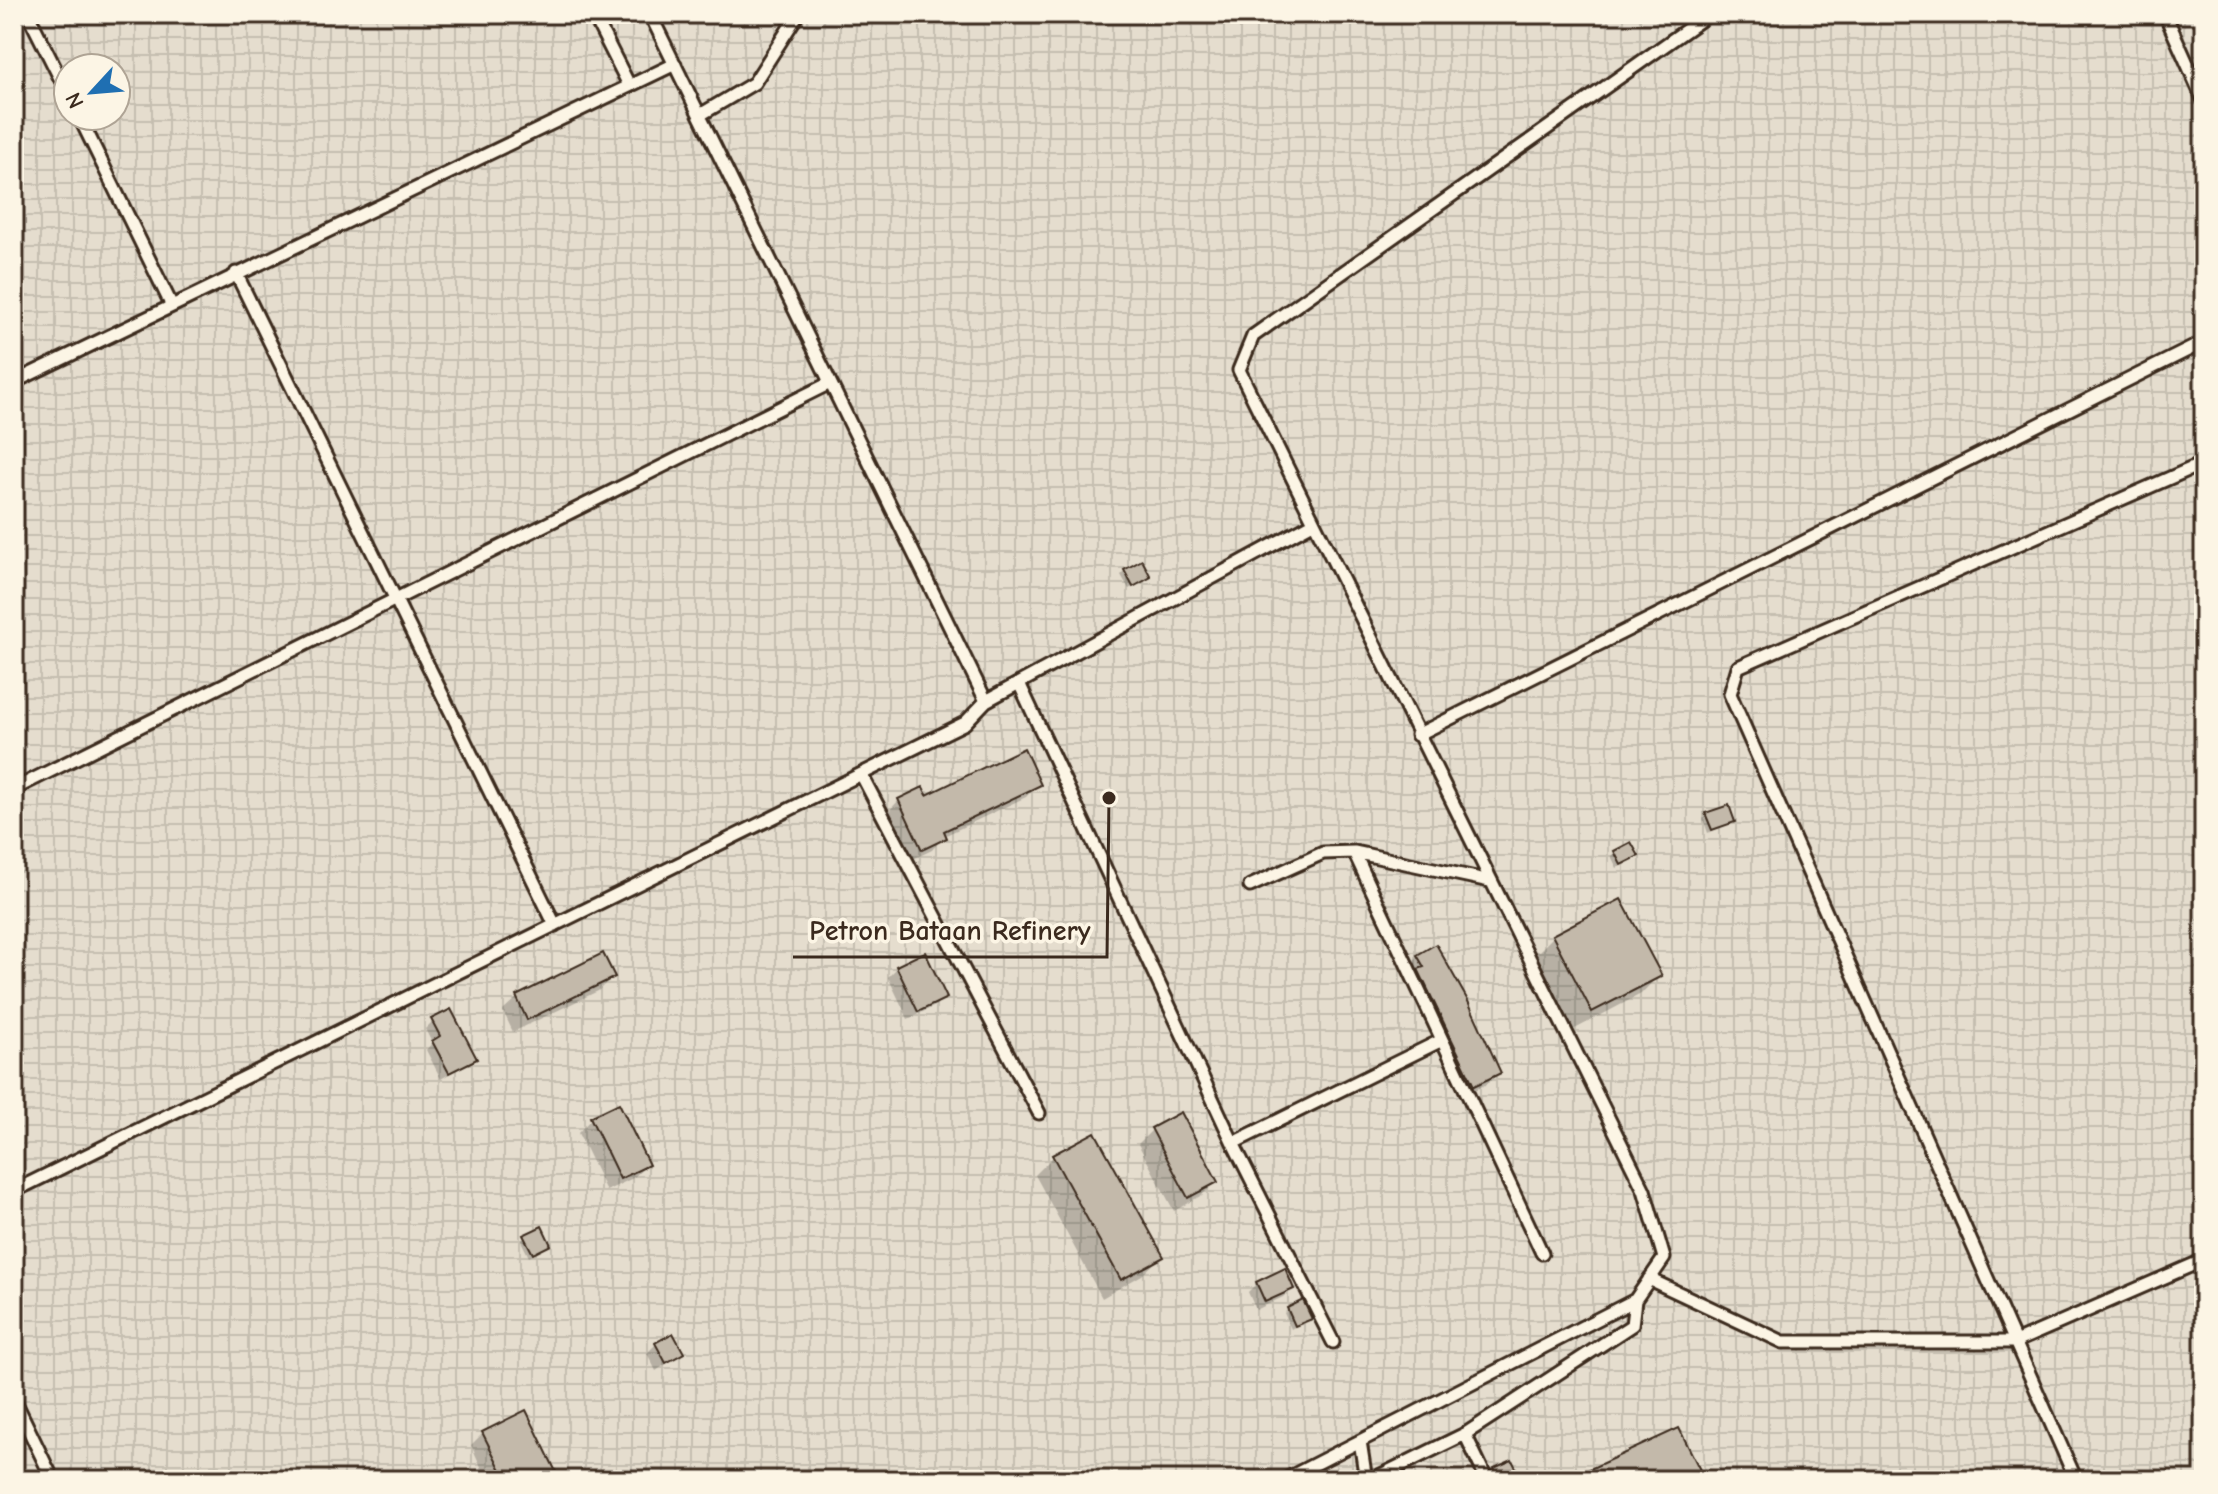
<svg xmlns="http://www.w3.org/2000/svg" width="2218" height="1494" viewBox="0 0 2218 1494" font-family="'Comic Neue',sans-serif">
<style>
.industrial{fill:url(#industrial-grid);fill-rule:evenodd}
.shadow{fill:#0003}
.building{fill:#c3b9aa;stroke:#3b2a1e;stroke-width:2}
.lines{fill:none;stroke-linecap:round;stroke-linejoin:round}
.lane-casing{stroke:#3b2a1e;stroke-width:17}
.lane{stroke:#fcf5e5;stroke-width:11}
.leader{fill:none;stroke:#3b2a1e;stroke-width:3}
.callout-dot{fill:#3b2a1e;stroke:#fcf5e5;stroke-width:3}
.callout-label{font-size:28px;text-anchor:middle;font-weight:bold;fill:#3b2a1e;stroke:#fcf5e5;stroke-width:7;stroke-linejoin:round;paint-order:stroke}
</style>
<defs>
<pattern id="industrial-grid" width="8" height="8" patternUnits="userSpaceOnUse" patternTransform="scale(2)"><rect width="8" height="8" fill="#e5ddce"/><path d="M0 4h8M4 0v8" fill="none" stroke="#c5beb0"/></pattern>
</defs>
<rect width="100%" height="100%" fill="#f4eddd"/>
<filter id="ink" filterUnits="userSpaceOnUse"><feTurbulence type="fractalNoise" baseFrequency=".0125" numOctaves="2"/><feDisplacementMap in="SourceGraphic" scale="16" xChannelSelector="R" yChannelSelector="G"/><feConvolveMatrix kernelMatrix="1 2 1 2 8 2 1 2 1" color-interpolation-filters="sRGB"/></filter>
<g filter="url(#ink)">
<!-- industrial -->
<path class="industrial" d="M 14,14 L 2204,14 L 2204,1480 L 14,1480 ZM 68,68 L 116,68 L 116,116 L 68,116 Z"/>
<!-- shadow -->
<path class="shadow" d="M 1125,571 L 1145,580 L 1129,589 L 1121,575 Z
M 1038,784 L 1026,797 L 944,836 L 932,850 L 909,861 L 887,813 L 899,800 Z
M 1706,815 L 1733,821 L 1708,833 L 1703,819 Z
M 1615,852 L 1636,856 L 1617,868 L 1611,856 Z
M 1620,901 L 1659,975 L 1641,994 L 1573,1030 L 1534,956 L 1553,937 Z
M 924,955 L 944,997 L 935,1006 L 908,1019 L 888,977 L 897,968 Z
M 1418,956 L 1499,1073 L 1487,1084 L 1463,1096 L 1408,982 L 1413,978 L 1407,968 Z
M 612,977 L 598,991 L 513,1032 L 503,1011 L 517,998 Z
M 433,1021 L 474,1059 L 441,1079 L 426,1050 L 432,1043 L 425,1029 Z
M 1180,1115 L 1216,1182 L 1202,1195 L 1174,1211 L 1138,1144 L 1152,1130 Z
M 591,1119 L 647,1165 L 633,1178 L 606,1191 L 578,1133 Z
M 1054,1156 L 1161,1257 L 1142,1275 L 1102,1298 L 1035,1175 Z
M 525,1237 L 549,1245 L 529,1257 L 521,1241 Z
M 1257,1283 L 1292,1288 L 1283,1297 L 1256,1310 L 1248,1292 Z
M 1288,1309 L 1309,1318 L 1291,1329 L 1284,1313 Z
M 656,1344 L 682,1353 L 656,1371 L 647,1353 Z
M 483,1433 L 557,1480 L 487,1480 L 471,1445 Z"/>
<!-- building -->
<path class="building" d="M 1142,560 L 1151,577 L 1133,587 L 1124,570 Z
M 1024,748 L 1041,785 L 944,831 L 947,838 L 922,850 L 898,799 L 923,787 L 927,795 Z
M 1729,805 L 1735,822 L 1712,830 L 1705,813 Z
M 1631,842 L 1639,856 L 1621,865 L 1614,851 Z
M 1621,899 L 1662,976 L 1592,1012 L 1552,935 Z
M 1436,944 L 1467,999 L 1501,1073 L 1474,1086 L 1418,969 L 1424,967 L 1417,955 Z
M 925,952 L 947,998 L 918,1012 L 896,966 Z
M 603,953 L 615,977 L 527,1020 L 516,996 Z
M 451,1009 L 477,1059 L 449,1073 L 432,1041 L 440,1036 L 431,1019 Z
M 619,1103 L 649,1165 L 620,1179 L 590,1117 Z
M 1181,1112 L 1218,1182 L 1188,1198 L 1151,1128 Z
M 1095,1132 L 1164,1257 L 1121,1280 L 1052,1155 Z
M 542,1226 L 551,1245 L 533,1254 L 523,1235 Z
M 1285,1268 L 1294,1289 L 1265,1302 L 1256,1282 Z
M 1303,1300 L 1312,1319 L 1295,1326 L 1287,1308 Z
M 673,1333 L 684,1353 L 666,1363 L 655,1343 Z
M 526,1410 L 560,1480 L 506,1480 L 482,1432 Z
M 1679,1428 L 1700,1470 L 1679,1480 L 1566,1480 Z
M 1512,1460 L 1522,1480 L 1499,1480 L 1494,1468 Z"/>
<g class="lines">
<!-- lane casing -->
<g class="lane-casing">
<path id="lane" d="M 28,14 L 68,94
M 593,14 L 629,85
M 650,14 L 986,701 L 1313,523
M 2165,14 L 2204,101
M 700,115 L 754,83 L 798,14
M 79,116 L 171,304
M 236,273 L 555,925
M 14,382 L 675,64
M 1019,683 L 1233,1143 L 1333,1342
M 1417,735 L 2204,342
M 861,774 L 1039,1113
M 14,789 L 830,383
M 1354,852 L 1542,1253
M 1250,886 L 1323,853 L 1354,852 L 1490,881
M 1233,1143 L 1442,1040
M 14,1191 L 965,723 L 986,701
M 1649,1279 L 1783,1342 L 2015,1342 L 2204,1260
M 14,1399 L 53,1480
M 1360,1441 L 1366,1480
M 1284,1480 L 1635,1300 L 1664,1258 L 1644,1190 L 1239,370 L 1253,336 L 1709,14
M 1371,1480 L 1465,1434
M 1487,1480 L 1465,1434 L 1632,1325 L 1635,1300
M 2076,1480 L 1730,694 L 1738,667 L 2204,463"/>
</g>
<!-- lane -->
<use href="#lane" class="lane"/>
</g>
</g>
<!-- callouts -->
<path class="leader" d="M1109 798L1107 957H793"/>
<circle class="callout-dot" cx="1109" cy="798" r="8"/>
<g class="callout-label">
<text x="950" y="940">Petron Bataan Refinery</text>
</g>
<!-- margin -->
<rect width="2218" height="1494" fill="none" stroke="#fcf5e5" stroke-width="48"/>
<rect x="24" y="24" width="2170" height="1446" fill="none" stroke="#3b2a1e" stroke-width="3" filter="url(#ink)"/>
<!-- north arrow -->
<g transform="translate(92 92) rotate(244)"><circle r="38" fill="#fcf5e5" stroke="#afa495" stroke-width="2"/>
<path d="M0-6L14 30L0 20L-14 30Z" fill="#1f6fb2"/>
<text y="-12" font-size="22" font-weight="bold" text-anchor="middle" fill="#3b2a1e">N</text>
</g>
</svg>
